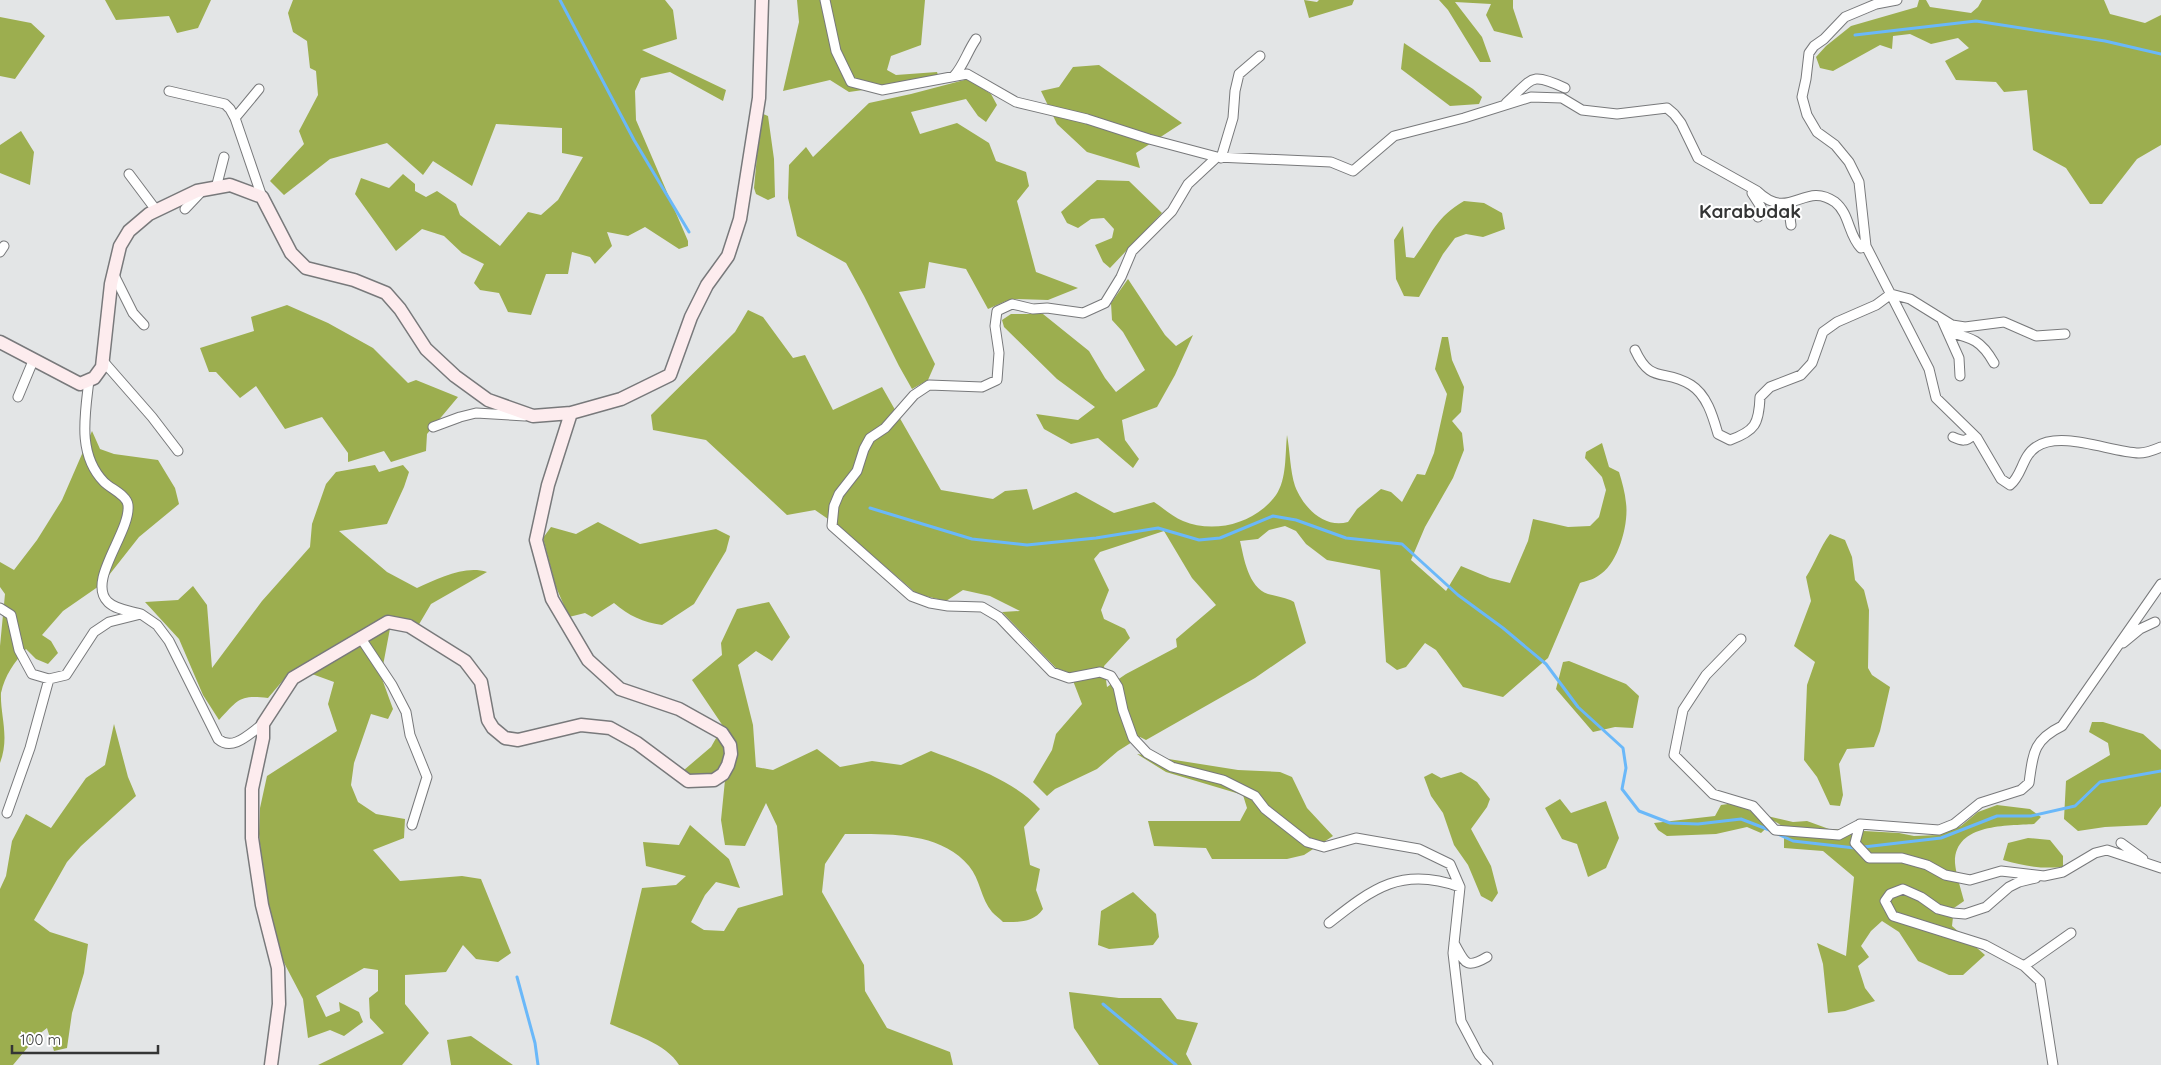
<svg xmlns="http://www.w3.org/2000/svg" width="2161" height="1065" viewBox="0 0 2161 1065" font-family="Quicksand,sans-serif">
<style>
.forest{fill:#9cae4f;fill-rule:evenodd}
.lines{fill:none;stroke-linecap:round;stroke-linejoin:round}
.stream{stroke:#6ab8f9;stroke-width:3}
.street-casing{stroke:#78797b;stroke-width:11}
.secondary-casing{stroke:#78797b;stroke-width:15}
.street{stroke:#fff;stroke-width:9}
.secondary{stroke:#fdecee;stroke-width:12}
.labels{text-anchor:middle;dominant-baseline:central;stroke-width:4;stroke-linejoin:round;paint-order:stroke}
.quarter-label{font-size:19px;font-weight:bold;fill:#343535;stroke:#fff}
</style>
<rect width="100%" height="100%" fill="#e3e5e6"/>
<!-- forest -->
<path class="forest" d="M 105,0 L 211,0 L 198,28 L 177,33 L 169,16 L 116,20 Z
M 293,0 L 665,0 L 673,10 L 677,39 L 642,50 L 726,90 L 723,101 L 670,72 L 641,78 L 635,91 L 636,120 L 688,241 L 688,246 L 679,249 L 645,227 L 628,236 L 607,232 L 612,246 L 595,264 L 590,257 L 572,252 L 568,274 L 546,274 L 531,315 L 508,312 L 499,293 L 480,290 L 474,283 L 484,264 L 462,253 L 444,236 L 422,229 L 396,251 L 355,194 L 361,178 L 389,188 L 403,174 L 415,184 L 415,191 L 426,197 L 437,191 L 456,204 L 460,215 L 500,246 L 528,212 L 541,215 L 558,200 L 583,157 L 562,153 L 562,128 L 496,124 L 472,186 L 433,161 L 423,175 L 387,143 L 330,159 L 284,195 L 270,181 L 304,144 L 299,131 L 318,95 L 316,71 L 310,68 L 307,41 L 293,32 L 288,13 Z
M 797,0 L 925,0 L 921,45 L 891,56 L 887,70 L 896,75 L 937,72 L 938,75 L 884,87 L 849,92 L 830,80 L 783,91 L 799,22 Z
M 1304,0 L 1317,2 L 1319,0 L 1354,0 L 1352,5 L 1309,18 Z
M 1439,0 L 1513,0 L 1513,8 L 1523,38 L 1494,31 L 1486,15 L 1491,4 L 1455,2 L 1482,37 L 1491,62 L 1480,62 L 1448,10 Z
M 1919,0 L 1926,0 L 1930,7 L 1971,13 L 1978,7 L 1982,0 L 2104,0 L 2110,14 L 2145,23 L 2161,15 L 2161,145 L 2137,159 L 2102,204 L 2090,204 L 2066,168 L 2033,150 L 2027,90 L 2004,92 L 1996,82 L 1956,80 L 1945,61 L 1969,48 L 1958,38 L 1931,44 L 1910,34 L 1893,36 L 1892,49 L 1880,45 L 1833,71 L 1820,68 L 1816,57 L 1826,46 L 1851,26 L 1917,7 Z
M 0,17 L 31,23 L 45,36 L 15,79 L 0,76 Z
M 1404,43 L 1473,89 L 1482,97 L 1479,104 L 1450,106 L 1401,69 Z
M 1099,65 L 1182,123 L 1136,153 L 1140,168 L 1087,152 L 1057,124 L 1041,91 L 1059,87 L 1073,67 Z
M 968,79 L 991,94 L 997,105 L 986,122 L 978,116 L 966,99 L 911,112 L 920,134 L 957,123 L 989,143 L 996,161 L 1026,172 L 1029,186 L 1017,201 L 1036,272 L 1078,288 L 1048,300 L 1015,299 L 1006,301 L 988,309 L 966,269 L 929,262 L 925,288 L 899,292 L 935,364 L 928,380 L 912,389 L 899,366 L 864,296 L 846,263 L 797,236 L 788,198 L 789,165 L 806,147 L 813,157 L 869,103 L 911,94 Z
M 761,113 L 768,116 L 774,159 L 775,197 L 768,200 L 756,194 L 754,188 Z
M 21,131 L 34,152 L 30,185 L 0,173 L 0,145 Z
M 1097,180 L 1129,181 L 1162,213 L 1110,268 L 1103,262 L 1095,245 L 1112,238 L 1114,229 L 1104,218 L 1091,219 L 1078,228 L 1067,223 L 1061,212 Z
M 1464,201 L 1484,203 L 1502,213 L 1505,229 L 1483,237 L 1466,234 L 1455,238 L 1443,254 L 1419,297 L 1404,296 L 1396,279 L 1394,240 L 1403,226 L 1406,257 L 1414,258 C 1432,234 1436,217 1464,201 Z
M 1128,279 L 1165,335 L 1176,346 L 1193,335 L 1175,375 L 1157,407 L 1122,420 L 1125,440 L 1139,459 L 1133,468 L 1098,438 L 1071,444 L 1044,429 L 1036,414 L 1078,420 L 1095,407 L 1057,379 L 1004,327 L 1002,320 L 1011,314 L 1043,314 L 1089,351 L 1105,378 L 1116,392 L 1145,370 L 1123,332 L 1112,320 L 1111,303 Z
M 287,305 L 328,323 L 373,348 L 408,383 L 416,380 L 458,397 L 427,434 L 426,451 L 391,462 L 384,451 L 348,462 L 348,453 L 322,417 L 285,429 L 256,386 L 240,398 L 216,372 L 209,372 L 200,348 L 254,331 L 251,317 Z
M 748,310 L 763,317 L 793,358 L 805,355 L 833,410 L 882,387 L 941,490 L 993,499 L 1005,491 L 1027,489 L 1033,510 L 1076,492 L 1114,513 L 1154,502 C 1163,508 1173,517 1183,521 C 1214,534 1255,524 1276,495 C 1287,479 1285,454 1287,435 C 1290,451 1290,471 1295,486 C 1303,507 1324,529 1348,522 L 1357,509 L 1381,489 L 1391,492 L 1402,502 L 1417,474 L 1425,475 L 1434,453 L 1447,394 L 1435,369 L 1442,337 L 1448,337 L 1452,360 L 1464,387 L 1461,412 L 1452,421 L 1462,433 L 1464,450 L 1453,478 L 1425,527 L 1411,560 L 1446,591 L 1461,566 L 1490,578 L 1510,583 L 1528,541 L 1533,519 L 1568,527 L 1590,526 L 1599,517 L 1606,490 L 1602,477 L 1585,458 L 1586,452 L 1602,443 L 1609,467 L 1619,472 C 1622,482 1625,492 1626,503 C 1629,524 1618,565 1598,576 C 1593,580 1585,581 1580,583 L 1548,658 L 1503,697 L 1463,687 L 1436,650 L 1425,643 L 1406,667 L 1397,670 L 1386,662 L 1380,570 L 1327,560 L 1306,544 L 1296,531 L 1285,526 L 1269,530 L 1258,539 L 1240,541 C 1244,558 1248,587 1268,594 C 1278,597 1285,597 1294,602 L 1306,643 L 1255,678 L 1146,740 L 1140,737 L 1118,751 L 1097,769 L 1055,789 L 1047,796 L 1033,782 L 1052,750 L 1056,734 L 1082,704 L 1070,673 L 1056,668 L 1002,612 L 1020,611 L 990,596 L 963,590 L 946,601 L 917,594 L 841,528 L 815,510 L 787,515 L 706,440 L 653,430 L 651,415 L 735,332 ZM 1164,531 L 1192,578 L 1216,605 L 1176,639 L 1177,647 L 1126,674 L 1107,687 L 1104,666 L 1130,638 L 1125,629 L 1104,619 L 1101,610 L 1109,590 L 1094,559 L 1100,552 Z
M 92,431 L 100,449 L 114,454 L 158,460 L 175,488 L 179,504 L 139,537 L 102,584 L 63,611 L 42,635 L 51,641 L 58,653 L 48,664 L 36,659 L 26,649 C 14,663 5,675 1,693 C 0,715 10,737 0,763 L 0,646 L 5,594 L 0,587 L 0,562 L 14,570 L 37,540 L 62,500 Z
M 375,465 L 379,472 L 403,465 L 409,472 L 404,487 L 387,524 L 339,531 L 387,572 L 417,588 C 438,579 464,565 487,572 L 431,604 L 418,626 L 392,618 L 381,676 L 393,709 L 388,719 L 371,714 L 354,763 L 351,785 L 358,802 L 376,814 L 405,819 L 404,838 L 373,850 L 400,881 L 462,876 L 481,879 L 511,953 L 498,962 L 476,959 L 463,945 L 446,972 L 405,975 L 405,1004 L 429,1033 L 402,1065 L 318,1065 L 384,1033 L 370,1018 L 369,998 L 378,991 L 378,970 L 364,968 L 316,996 L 326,1017 L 340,1011 L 339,1002 L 359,1012 L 363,1022 L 344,1036 L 330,1030 L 308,1038 L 303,999 L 281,957 L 266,904 L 259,834 L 260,808 L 267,776 L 337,731 L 328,704 L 334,682 L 312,674 L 285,678 L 268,698 C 239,695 239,699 219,720 L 203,695 L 179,639 L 145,602 L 178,600 L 193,586 L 207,605 L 212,668 L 262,601 L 310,547 L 312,524 L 326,484 L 336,472 Z
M 598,522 L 640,544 L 716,529 L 730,536 L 726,551 L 694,604 L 662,625 C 643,622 629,616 614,603 L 592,617 L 585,613 L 569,617 L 556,587 L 543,538 L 551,527 L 576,534 Z
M 1830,534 L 1845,540 L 1852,557 L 1855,580 L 1864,590 L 1869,610 L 1868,668 L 1872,675 L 1890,687 L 1880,731 L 1874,747 L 1847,749 L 1839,764 L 1843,795 L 1840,806 L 1830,805 L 1817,777 L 1804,760 L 1807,685 L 1815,662 L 1794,646 L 1811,601 L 1806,577 C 1815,563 1820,547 1830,534 Z
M 769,602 L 790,637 L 772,661 L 756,651 L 738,665 L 753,725 L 756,767 L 773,770 L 817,749 L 840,767 L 872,761 L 901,765 L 931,751 C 968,765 1012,779 1040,809 L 1024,827 L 1030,865 L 1040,869 L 1036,890 L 1043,909 C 1033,923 1019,922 1003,922 C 1000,919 995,915 992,912 C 981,899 980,879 969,866 C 940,831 887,834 845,834 L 825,864 L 822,892 L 864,965 L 865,991 L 887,1028 L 950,1052 L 953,1065 L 679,1065 C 666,1043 632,1034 610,1024 L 642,888 L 676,885 L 686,876 L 646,866 L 643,842 L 679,845 L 690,825 L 729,859 L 740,888 L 716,882 L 705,895 L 691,922 L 704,930 L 724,931 L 738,908 L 783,895 L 777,826 L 766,803 L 745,846 L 725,845 L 721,820 L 725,780 L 693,777 L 684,770 L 711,747 L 723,726 L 692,680 L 722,655 L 721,643 L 737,609 Z
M 1569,661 L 1626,684 L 1639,696 L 1633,728 L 1615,727 L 1593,732 L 1556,689 L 1563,662 Z
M 2092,722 L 2103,722 L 2143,734 L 2161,750 L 2161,806 L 2147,825 L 2105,827 L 2078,831 L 2064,819 L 2066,781 L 2110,755 L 2108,743 L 2089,732 Z
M 114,724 L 128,777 L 136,796 L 81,846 L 67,862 L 34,920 L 50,932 L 88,944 L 84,973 L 72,1013 L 67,1048 L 54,1051 L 47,1028 L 38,1035 L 13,1065 L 0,1065 L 0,889 L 6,876 L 12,841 L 26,814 L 51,828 L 86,778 L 105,765 Z
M 1137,754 L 1238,770 L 1280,772 L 1292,777 L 1307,808 L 1333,836 L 1304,855 L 1287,859 L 1212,859 L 1206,848 L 1154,846 L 1148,821 L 1240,821 L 1247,808 L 1243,795 L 1166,772 Z
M 1461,772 L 1477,782 L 1490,799 L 1487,807 L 1471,829 L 1491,866 L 1498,893 L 1492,902 L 1481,896 L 1468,865 L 1454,845 L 1443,813 L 1431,796 L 1424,777 L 1432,773 L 1441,778 Z
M 1560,799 L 1571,813 L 1606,801 L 1619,838 L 1606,868 L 1588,877 L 1577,844 L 1562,839 L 1545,808 Z
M 1728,804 L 1740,805 L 1754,813 L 1793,822 L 1807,821 L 1829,829 L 1899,833 L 1914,836 L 1939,835 L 1961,826 L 1978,812 L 1997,805 L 2030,809 L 2041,817 L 2034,824 C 2008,826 1954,823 1955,863 C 1956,875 1961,889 1964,901 L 1954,908 L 1952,926 L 1985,955 L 1963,975 L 1949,975 L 1918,961 L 1899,932 L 1882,921 L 1871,931 L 1861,946 L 1869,957 L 1858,966 L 1865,988 L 1875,1001 L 1845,1011 L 1828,1013 L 1823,964 L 1817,943 L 1846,956 L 1854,877 L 1823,851 L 1784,848 L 1784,827 L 1774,821 L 1761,833 L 1747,827 L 1716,834 L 1667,836 L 1658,830 L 1654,823 L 1715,816 L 1721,805 Z
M 2028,838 L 2050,840 L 2063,856 L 2063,867 C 2041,869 2024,866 2003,860 L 2008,843 Z
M 1133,892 L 1156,914 L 1159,937 L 1153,945 L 1109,949 L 1098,945 L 1101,911 Z
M 1069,992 L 1119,998 L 1161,998 L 1177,1019 L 1198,1023 L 1186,1054 L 1192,1065 L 1099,1065 L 1074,1028 Z
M 471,1036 L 513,1065 L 451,1065 L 447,1040 Z"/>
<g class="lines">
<!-- stream -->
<path class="stream" d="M 560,0 L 634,140 L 689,232
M 1855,35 L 1976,21 L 2105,41 L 2161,54
M 870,508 L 972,539 L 1027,545 L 1096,538 L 1158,528 L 1199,540 L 1220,538 L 1273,516 L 1296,520 L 1346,538 L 1402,544 L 1458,595 L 1503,628 L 1546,664 L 1578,707 L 1623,748 L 1626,768 L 1622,789 L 1639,811 L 1670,823 L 1698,824 L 1741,819 L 1772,831
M 1778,834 L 1793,841 L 1855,848 L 1941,838 L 1997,816 L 2031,816 L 2075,806 L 2100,782 L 2161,771
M 517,977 L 535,1043 L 538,1065
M 1103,1004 L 1176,1065"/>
<!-- street casing -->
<g class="street-casing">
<path id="street" d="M 825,0 L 836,51 L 851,82 L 882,90 L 967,74 L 1016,102 L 1087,119 L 1149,139 L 1217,157 L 1331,162 L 1353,171 L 1394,136 L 1464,118 L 1531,97 L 1562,98 L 1582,110 L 1617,114 L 1667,108 L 1674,114 L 1681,123 L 1698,158 L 1757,191 C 1790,223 1804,180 1835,202 C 1850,214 1848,235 1861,248 L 1866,246 L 1859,182 L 1849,162 L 1835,145 L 1817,132 L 1807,115 L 1802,97 L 1806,79 L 1809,53 L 1814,46 L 1824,39 L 1845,17 L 1876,4 L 1897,0
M 954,76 C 964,65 967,52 976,39
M 169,91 L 225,104 L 230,109 L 235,118 L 262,197
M 1506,103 C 1533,79 1529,71 1565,88
M 235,118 L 259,89
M 1217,157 L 1188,184 L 1172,211 L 1132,251 L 1121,277 L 1105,303 L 1083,313 L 1047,308 L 1033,309 L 1012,304 L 997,311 L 995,326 L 999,353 L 997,380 L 982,387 L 929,385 L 914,395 L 885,428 L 870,438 L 864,449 L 857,471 L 839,494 L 834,506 L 832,526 L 911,596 L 930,603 L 948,606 L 982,607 L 999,617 L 1052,672 L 1069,678 L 1100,672 L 1111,676 L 1118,687 L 1123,710 L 1133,738 L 1147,753 L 1172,767 L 1223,780 L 1255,796 L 1265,809 L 1307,842 L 1324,847 L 1356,838 L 1419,849 L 1450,864 L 1460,887 L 1453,953 L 1461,1021 L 1479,1055 L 1488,1065
M 1221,158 L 1233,118 L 1235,91 L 1239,74 L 1260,56
M 129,174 L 156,210
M 216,188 L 224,157
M 1752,193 L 1761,207 L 1758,217
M 1788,203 L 1791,225
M 185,209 L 202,191
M 1866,246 L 1929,369 L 1936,398 L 1977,438 L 2001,479 L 2010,485 C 2022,476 2022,456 2036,447 C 2061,430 2110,452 2139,453 C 2146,453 2154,450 2161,447
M 0,252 L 4,246
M 114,275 L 133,313 L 144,325
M 1942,320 L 1959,358 L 1960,376
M 1948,332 C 1972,338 1981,340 1994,363
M 1635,350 C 1651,385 1664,368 1691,385 C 1707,395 1713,417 1718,434 L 1730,440 C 1755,431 1759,424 1760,397 L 1770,387 L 1801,375 L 1812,363 L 1823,332 L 1837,322 L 1876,305 L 1891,294 L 1910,299 L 1952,325 L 1965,327 L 2004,322 L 2036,336 L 2065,334
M 103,361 L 152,417 L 178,451
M 89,380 C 85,415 77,454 104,482 C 111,489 127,495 128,505 C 131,532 86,581 108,602 C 116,610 131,611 141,614
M 18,397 L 33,361
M 433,427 L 460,417 L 476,413 L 525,416
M 1953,437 C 1962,441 1966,442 1973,435
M 2161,584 L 2062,726 C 2033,740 2033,754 2029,783 L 2021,790 L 1980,803 L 1954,824 L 1939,830 L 1860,824 L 1855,843 L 1869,858 L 1902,858 L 1927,865 L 1945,875 L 1970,880 L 2001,871 L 2044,876 L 2063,872 L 2095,853 L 2107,850 L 2161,868
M 0,608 L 11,615 L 19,650 L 32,674 L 49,679 L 66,675 L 94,632 L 109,622 L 141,614 L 157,625 L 169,641 L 218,739 C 233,752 250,733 263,724
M 360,637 L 392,685 L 406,712 L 410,735 L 427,777 L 412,825
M 1741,639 L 1706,675 L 1683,710 L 1674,755 L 1713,794 L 1753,806 L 1775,830 L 1839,835 L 1860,824
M 2123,643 L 2140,629 L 2155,622
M 7,813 L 30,748 L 49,679
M 2121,843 L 2143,859
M 2036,878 L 2019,882 L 2009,887 L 1986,907 L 1965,914 L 1953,913 L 1938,909 L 1921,897 L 1903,889 L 1890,894 L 1885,901 L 1893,916 L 1985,945 L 2024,966 L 2040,981 L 2053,1065
M 1329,923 C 1373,888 1402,866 1460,887
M 1454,943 C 1465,962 1465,970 1487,957
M 2024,966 L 2071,933"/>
</g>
<!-- secondary casing -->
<g class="secondary-casing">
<path id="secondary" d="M 0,342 L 80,384 L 94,378 L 102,367 L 111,284 L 120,246 L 129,231 L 149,214 L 197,191 L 230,185 L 262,197 L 291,253 L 306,268 L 354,280 L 386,293 L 400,309 L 426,349 L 455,376 L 488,400 L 533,416 L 571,413 L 621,399 L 670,375 L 691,317 L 707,285 L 728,256 L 740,219 L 759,98 L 762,0
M 271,1065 L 279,1004 L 278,968 L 262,905 L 252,838 L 252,789 L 263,738 L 263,724 L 293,678 L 388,622 L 409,626 L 465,661 L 481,682 L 488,720 L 493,728 L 505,738 L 518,740 L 581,725 L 610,728 L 637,743 L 688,781 L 714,780 L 723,774 L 728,765 L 731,754 L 730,745 L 722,733 L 679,709 L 620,689 L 588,660 L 552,599 L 536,540 L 548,485 L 571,413"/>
</g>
<!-- street -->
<use href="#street" class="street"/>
<!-- secondary -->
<use href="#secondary" class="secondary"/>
</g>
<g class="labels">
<!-- quarter labels -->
<g class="quarter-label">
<text x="1750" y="211">Karabudak</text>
</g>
</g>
<!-- scale -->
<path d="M12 1045v8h146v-8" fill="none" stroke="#343535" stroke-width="2.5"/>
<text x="20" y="1045" font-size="15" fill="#343535" stroke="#ffffff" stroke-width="4" paint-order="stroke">100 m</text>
</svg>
